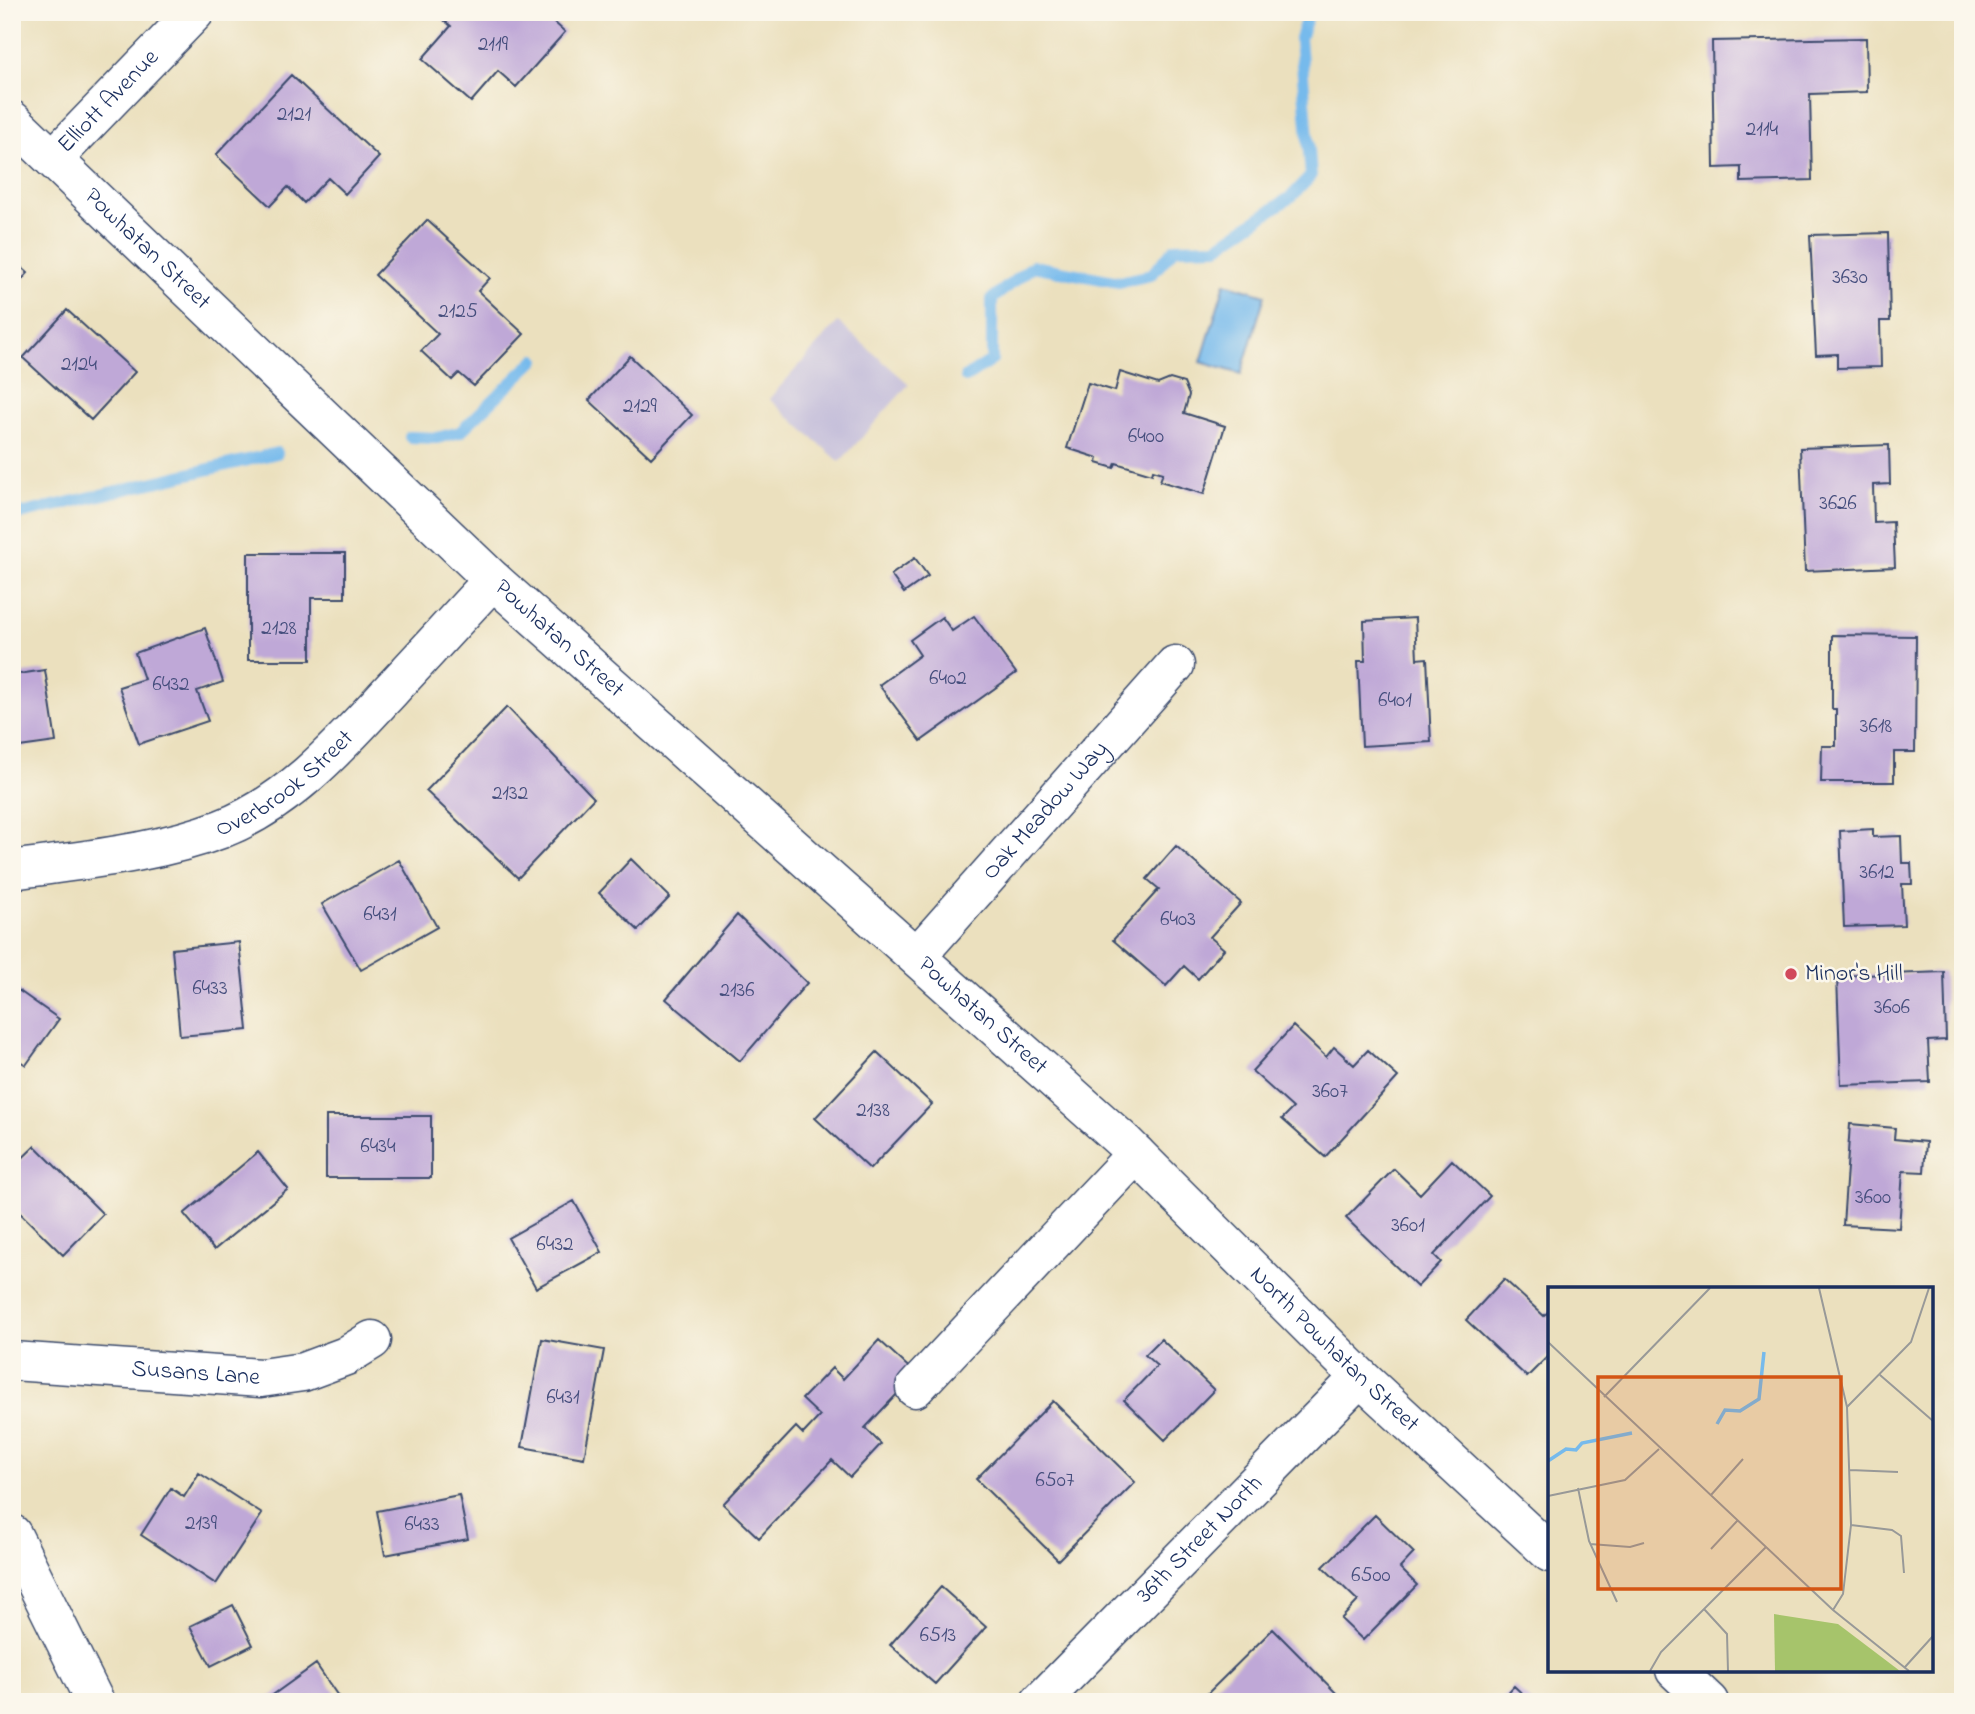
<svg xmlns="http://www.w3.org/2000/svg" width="1975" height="1714" viewBox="0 0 1975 1714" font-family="'Indie Flower',sans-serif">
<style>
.industrial{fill:#c6c0da}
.water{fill:#76baec;stroke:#4874a5;stroke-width:2}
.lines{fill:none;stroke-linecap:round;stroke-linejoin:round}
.stream{stroke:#76baec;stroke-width:12}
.building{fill:#bfa8d7}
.minor-casing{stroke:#3a4a6c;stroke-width:41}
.minor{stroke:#fff;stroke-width:38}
.poi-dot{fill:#d1495b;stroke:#fbf7ec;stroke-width:2.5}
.labels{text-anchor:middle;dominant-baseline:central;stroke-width:5;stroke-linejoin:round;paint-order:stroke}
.number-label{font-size:21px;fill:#444d7c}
.street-label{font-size:24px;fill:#1b2f5e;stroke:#fbf7ec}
.poi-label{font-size:24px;fill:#1b2f5e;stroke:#fbf7ec;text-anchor:start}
.inset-river{fill:none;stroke:#76baec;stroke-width:3.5}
.inset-road{fill:none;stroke:#989998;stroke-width:2}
.view{fill:#d45514;fill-opacity:0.15;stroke:#d45514;stroke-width:3.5}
.inset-edge{fill:none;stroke:#1b2f5e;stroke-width:3.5}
</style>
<rect width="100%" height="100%" fill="#fbf7ec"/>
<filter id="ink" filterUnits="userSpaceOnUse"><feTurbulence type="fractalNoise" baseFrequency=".0143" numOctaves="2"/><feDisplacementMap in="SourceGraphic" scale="14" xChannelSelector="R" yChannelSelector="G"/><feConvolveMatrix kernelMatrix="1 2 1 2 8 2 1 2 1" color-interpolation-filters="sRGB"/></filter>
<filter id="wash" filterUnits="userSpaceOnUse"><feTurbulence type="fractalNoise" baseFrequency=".00686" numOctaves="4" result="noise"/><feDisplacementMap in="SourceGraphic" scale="28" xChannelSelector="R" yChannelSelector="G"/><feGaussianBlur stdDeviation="1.57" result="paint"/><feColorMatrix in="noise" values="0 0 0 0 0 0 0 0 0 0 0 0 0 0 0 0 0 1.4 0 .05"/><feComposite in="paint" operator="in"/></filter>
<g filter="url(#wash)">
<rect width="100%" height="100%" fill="#ebe0be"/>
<!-- industrial -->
<path class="industrial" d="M 838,322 L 909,384 L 840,462 L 769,399 Z"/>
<!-- water -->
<path class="water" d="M 1225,283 L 1265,295 L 1241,374 L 1201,362 Z"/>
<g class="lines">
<!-- stream -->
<path class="stream" d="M 966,377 L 992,360 L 992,299 L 1033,266 L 1119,282 L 1151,275 L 1175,248 L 1217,247 L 1292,196 L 1311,176 L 1300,38 L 1309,12
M 410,437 L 437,438 L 460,432 L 535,360
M 12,516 L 277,453"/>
</g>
<g id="blocks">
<!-- building -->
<path class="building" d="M 434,12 L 543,12 L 565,32 L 516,87 L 498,71 L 471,102 L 422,59 L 451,26 Z
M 1866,38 L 1867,92 L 1810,94 L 1812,180 L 1741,182 L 1741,167 L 1714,168 L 1712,41 Z
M 291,75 L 379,157 L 345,194 L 328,178 L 304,203 L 288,187 L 270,206 L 216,155 Z
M 427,220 L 490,278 L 478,291 L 524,334 L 474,386 L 459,373 L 452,380 L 421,351 L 438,334 L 375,275 Z
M 1888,233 L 1890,321 L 1880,321 L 1881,367 L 1837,368 L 1837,354 L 1816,355 L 1810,235 Z
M 12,259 L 28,273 L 12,290 Z
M 67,310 L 135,372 L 91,420 L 23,358 Z
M 630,356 L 692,415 L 651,458 L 589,400 Z
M 1120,372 L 1158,384 L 1170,379 L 1184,383 L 1189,395 L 1184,413 L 1225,426 L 1204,494 L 1160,481 L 1163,473 L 1153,470 L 1152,474 L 1116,463 L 1114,468 L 1097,463 L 1098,458 L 1067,448 L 1088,383 L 1115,391 Z
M 1889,445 L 1890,484 L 1873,485 L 1874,523 L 1893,522 L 1895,567 L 1805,571 L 1800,448 Z
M 248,553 L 345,553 L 345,598 L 311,598 L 311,660 L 248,660 Z
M 915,558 L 928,576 L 904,593 L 891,575 Z
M 974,616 L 1016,673 L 921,741 L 879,685 L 920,655 L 910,640 L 942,617 L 952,631 Z
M 1415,618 L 1417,659 L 1427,658 L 1431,742 L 1362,746 L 1358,661 L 1365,661 L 1364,621 Z
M 205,628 L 223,682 L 197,691 L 208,721 L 139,744 L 119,687 L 144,679 L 135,653 Z
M 1832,635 L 1916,636 L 1915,752 L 1894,752 L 1894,782 L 1821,782 L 1822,746 L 1836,746 L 1836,709 L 1832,709 Z
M 45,670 L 56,742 L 12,748 L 12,675 Z
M 507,707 L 594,798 L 518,878 L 426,791 Z
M 1873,829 L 1873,837 L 1901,836 L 1902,863 L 1911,863 L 1912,884 L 1902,884 L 1904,925 L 1844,927 L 1840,831 Z
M 1176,846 L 1241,903 L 1210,937 L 1224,949 L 1198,979 L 1184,966 L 1166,986 L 1113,940 L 1159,889 L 1147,879 Z
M 631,859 L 670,897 L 638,930 L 599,893 Z
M 399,860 L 437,927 L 361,970 L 322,904 Z
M 737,915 L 807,983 L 740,1061 L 666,999 Z
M 239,942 L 248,1030 L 180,1036 L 172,949 Z
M 1944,972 L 1946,1040 L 1928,1041 L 1930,1082 L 1841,1085 L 1837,976 Z
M 18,990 L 59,1019 L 26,1065 L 12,1056 L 12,998 Z
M 1293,1026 L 1326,1057 L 1334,1047 L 1354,1065 L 1368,1050 L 1398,1077 L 1325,1157 L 1282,1119 L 1293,1108 L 1252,1071 Z
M 877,1052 L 932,1104 L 870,1169 L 815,1118 Z
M 326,1116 L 431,1116 L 431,1178 L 326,1178 Z
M 1850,1124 L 1895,1128 L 1894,1139 L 1926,1142 L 1924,1172 L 1903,1171 L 1899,1228 L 1843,1225 Z
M 35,1146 L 103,1214 L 63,1255 L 12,1205 L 12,1168 Z
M 258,1152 L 288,1189 L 214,1250 L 184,1214 Z
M 1452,1160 L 1490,1196 L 1434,1255 L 1441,1262 L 1417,1287 L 1346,1218 L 1394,1169 L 1420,1194 Z
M 574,1201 L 602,1252 L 536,1288 L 508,1238 Z
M 1504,1279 L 1544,1316 L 1550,1310 L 1550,1354 L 1527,1377 L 1466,1320 Z
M 542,1339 L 604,1350 L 584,1458 L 522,1447 Z
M 1161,1339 L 1214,1390 L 1165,1440 L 1124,1400 L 1157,1366 L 1145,1355 Z
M 879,1340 L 916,1374 L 865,1428 L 881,1444 L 850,1477 L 832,1460 L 759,1538 L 723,1504 L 796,1427 L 803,1434 L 820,1416 L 802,1399 L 832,1368 L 843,1379 Z
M 1053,1401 L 1135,1482 L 1058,1560 L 976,1479 Z
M 199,1473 L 262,1514 L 216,1584 L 141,1535 L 171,1488 L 184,1497 Z
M 459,1495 L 468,1539 L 385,1555 L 377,1511 Z
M 1375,1515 L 1414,1553 L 1400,1568 L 1417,1585 L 1363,1640 L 1341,1619 L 1358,1601 L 1323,1567 Z
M 941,1587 L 986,1627 L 935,1684 L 890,1645 Z
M 233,1605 L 253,1645 L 211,1666 L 190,1626 Z
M 1273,1629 L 1345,1702 L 1214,1702 L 1207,1694 Z
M 316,1664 L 342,1702 L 263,1702 Z
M 1514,1686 L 1531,1702 L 1499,1702 Z"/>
</g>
</g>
<g filter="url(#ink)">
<use href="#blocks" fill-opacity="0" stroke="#3a4a6c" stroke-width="2"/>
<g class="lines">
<!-- minor casing -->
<g class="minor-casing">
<g id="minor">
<path id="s1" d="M 12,120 L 493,580 L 1124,1142 L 1360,1377 L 1550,1553"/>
<path id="s2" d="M 53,159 L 195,12"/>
<path id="s3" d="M 12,870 C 81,860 155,854 221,829 C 290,803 343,742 392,689 C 426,653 459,616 493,580"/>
<path id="s4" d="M 917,956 L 1175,665"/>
<path id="s5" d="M 12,1361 L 261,1378 L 303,1372 L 346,1356 L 372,1340"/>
<path d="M 915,1388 L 1136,1154"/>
<path d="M 12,1534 L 95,1702"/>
<path d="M 1675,1670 L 1709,1702"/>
<path id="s6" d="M 1040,1702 L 1360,1377"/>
</g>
</g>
<!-- minor -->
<use href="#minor" class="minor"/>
</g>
</g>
<!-- markers -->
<circle class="poi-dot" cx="1791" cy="974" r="7"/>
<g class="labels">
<!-- number labels -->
<g class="number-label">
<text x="493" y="45">2119</text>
<text x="294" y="115">2121</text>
<text x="1762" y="130">2114</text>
<text x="1850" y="278">3630</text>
<text x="458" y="312">2125</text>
<text x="79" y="365">2124</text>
<text x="640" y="407">2129</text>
<text x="1146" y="437">6400</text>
<text x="1838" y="504">3626</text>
<text x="279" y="629">2128</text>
<text x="948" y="679">6402</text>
<text x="171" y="685">6432</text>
<text x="1395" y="701">6401</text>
<text x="1876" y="727">3618</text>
<text x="510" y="794">2132</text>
<text x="1877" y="873">3612</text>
<text x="380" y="915">6431</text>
<text x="1178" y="920">6403</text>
<text x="210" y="989">6433</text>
<text x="737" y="991">2136</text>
<text x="1892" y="1008">3606</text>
<text x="1330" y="1092">3607</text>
<text x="873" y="1111">2138</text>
<text x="378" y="1147">6434</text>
<text x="1873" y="1198">3600</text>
<text x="1408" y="1226">3601</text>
<text x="555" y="1245">6432</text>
<text x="563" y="1398">6431</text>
<text x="1055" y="1481">6507</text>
<text x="201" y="1524">2139</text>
<text x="422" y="1525">6433</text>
<text x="1371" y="1576">6500</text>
<text x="938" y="1636">6513</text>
</g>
<!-- street labels -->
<g class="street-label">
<text stroke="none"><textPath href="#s2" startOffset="80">Elliott Avenue</textPath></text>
<text stroke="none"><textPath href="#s1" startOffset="187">Powhatan Street</textPath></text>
<text stroke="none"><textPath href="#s1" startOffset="754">Powhatan Street</textPath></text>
<text stroke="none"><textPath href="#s3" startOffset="292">Overbrook Street</textPath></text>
<text stroke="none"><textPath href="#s4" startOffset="194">Oak Meadow Way</textPath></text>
<text stroke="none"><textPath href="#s1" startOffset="1321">Powhatan Street</textPath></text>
<text stroke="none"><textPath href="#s1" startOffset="1806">North Powhatan Street</textPath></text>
<text stroke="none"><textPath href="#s5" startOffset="184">Susans Lane</textPath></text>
<text stroke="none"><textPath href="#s6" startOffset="228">36th Street North</textPath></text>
</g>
<!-- poi labels -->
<g class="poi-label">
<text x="1805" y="974">Minor's Hill</text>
</g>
</g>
<!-- overview -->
<g transform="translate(1548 1287)">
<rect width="385" height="385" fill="#ebe0be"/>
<path d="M 226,327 L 290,337 L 352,384 L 227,384 Z" fill="#a6c46b"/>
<path class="inset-river" d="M 169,137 L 177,123 L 192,124 L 211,112 L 216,65M 0,174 L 18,162 L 28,163 L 34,156 L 84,146"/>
<path class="inset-road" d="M 271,1 L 299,120 L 303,238 L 295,307 L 285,323M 0,55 L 285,323 L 361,384M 332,88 L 385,134M 56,110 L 162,1M 299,120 L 363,55 L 381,1M 302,183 L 350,185M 30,201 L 41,254 L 69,315M 163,208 L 195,172M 0,209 L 77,193 L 111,162M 303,238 L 344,243 L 353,249 L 356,286M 42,257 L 82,260 L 96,256M 163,262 L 190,233M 156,322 L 179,347 L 180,384M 357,380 L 385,349M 102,384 L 113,365 L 218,260"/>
<path class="view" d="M 50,90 L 293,90 L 293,302 L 50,302 Z"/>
<rect width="385" height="385" class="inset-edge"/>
</g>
<!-- margin -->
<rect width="1975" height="1714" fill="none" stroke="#fbf7ec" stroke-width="42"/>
</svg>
